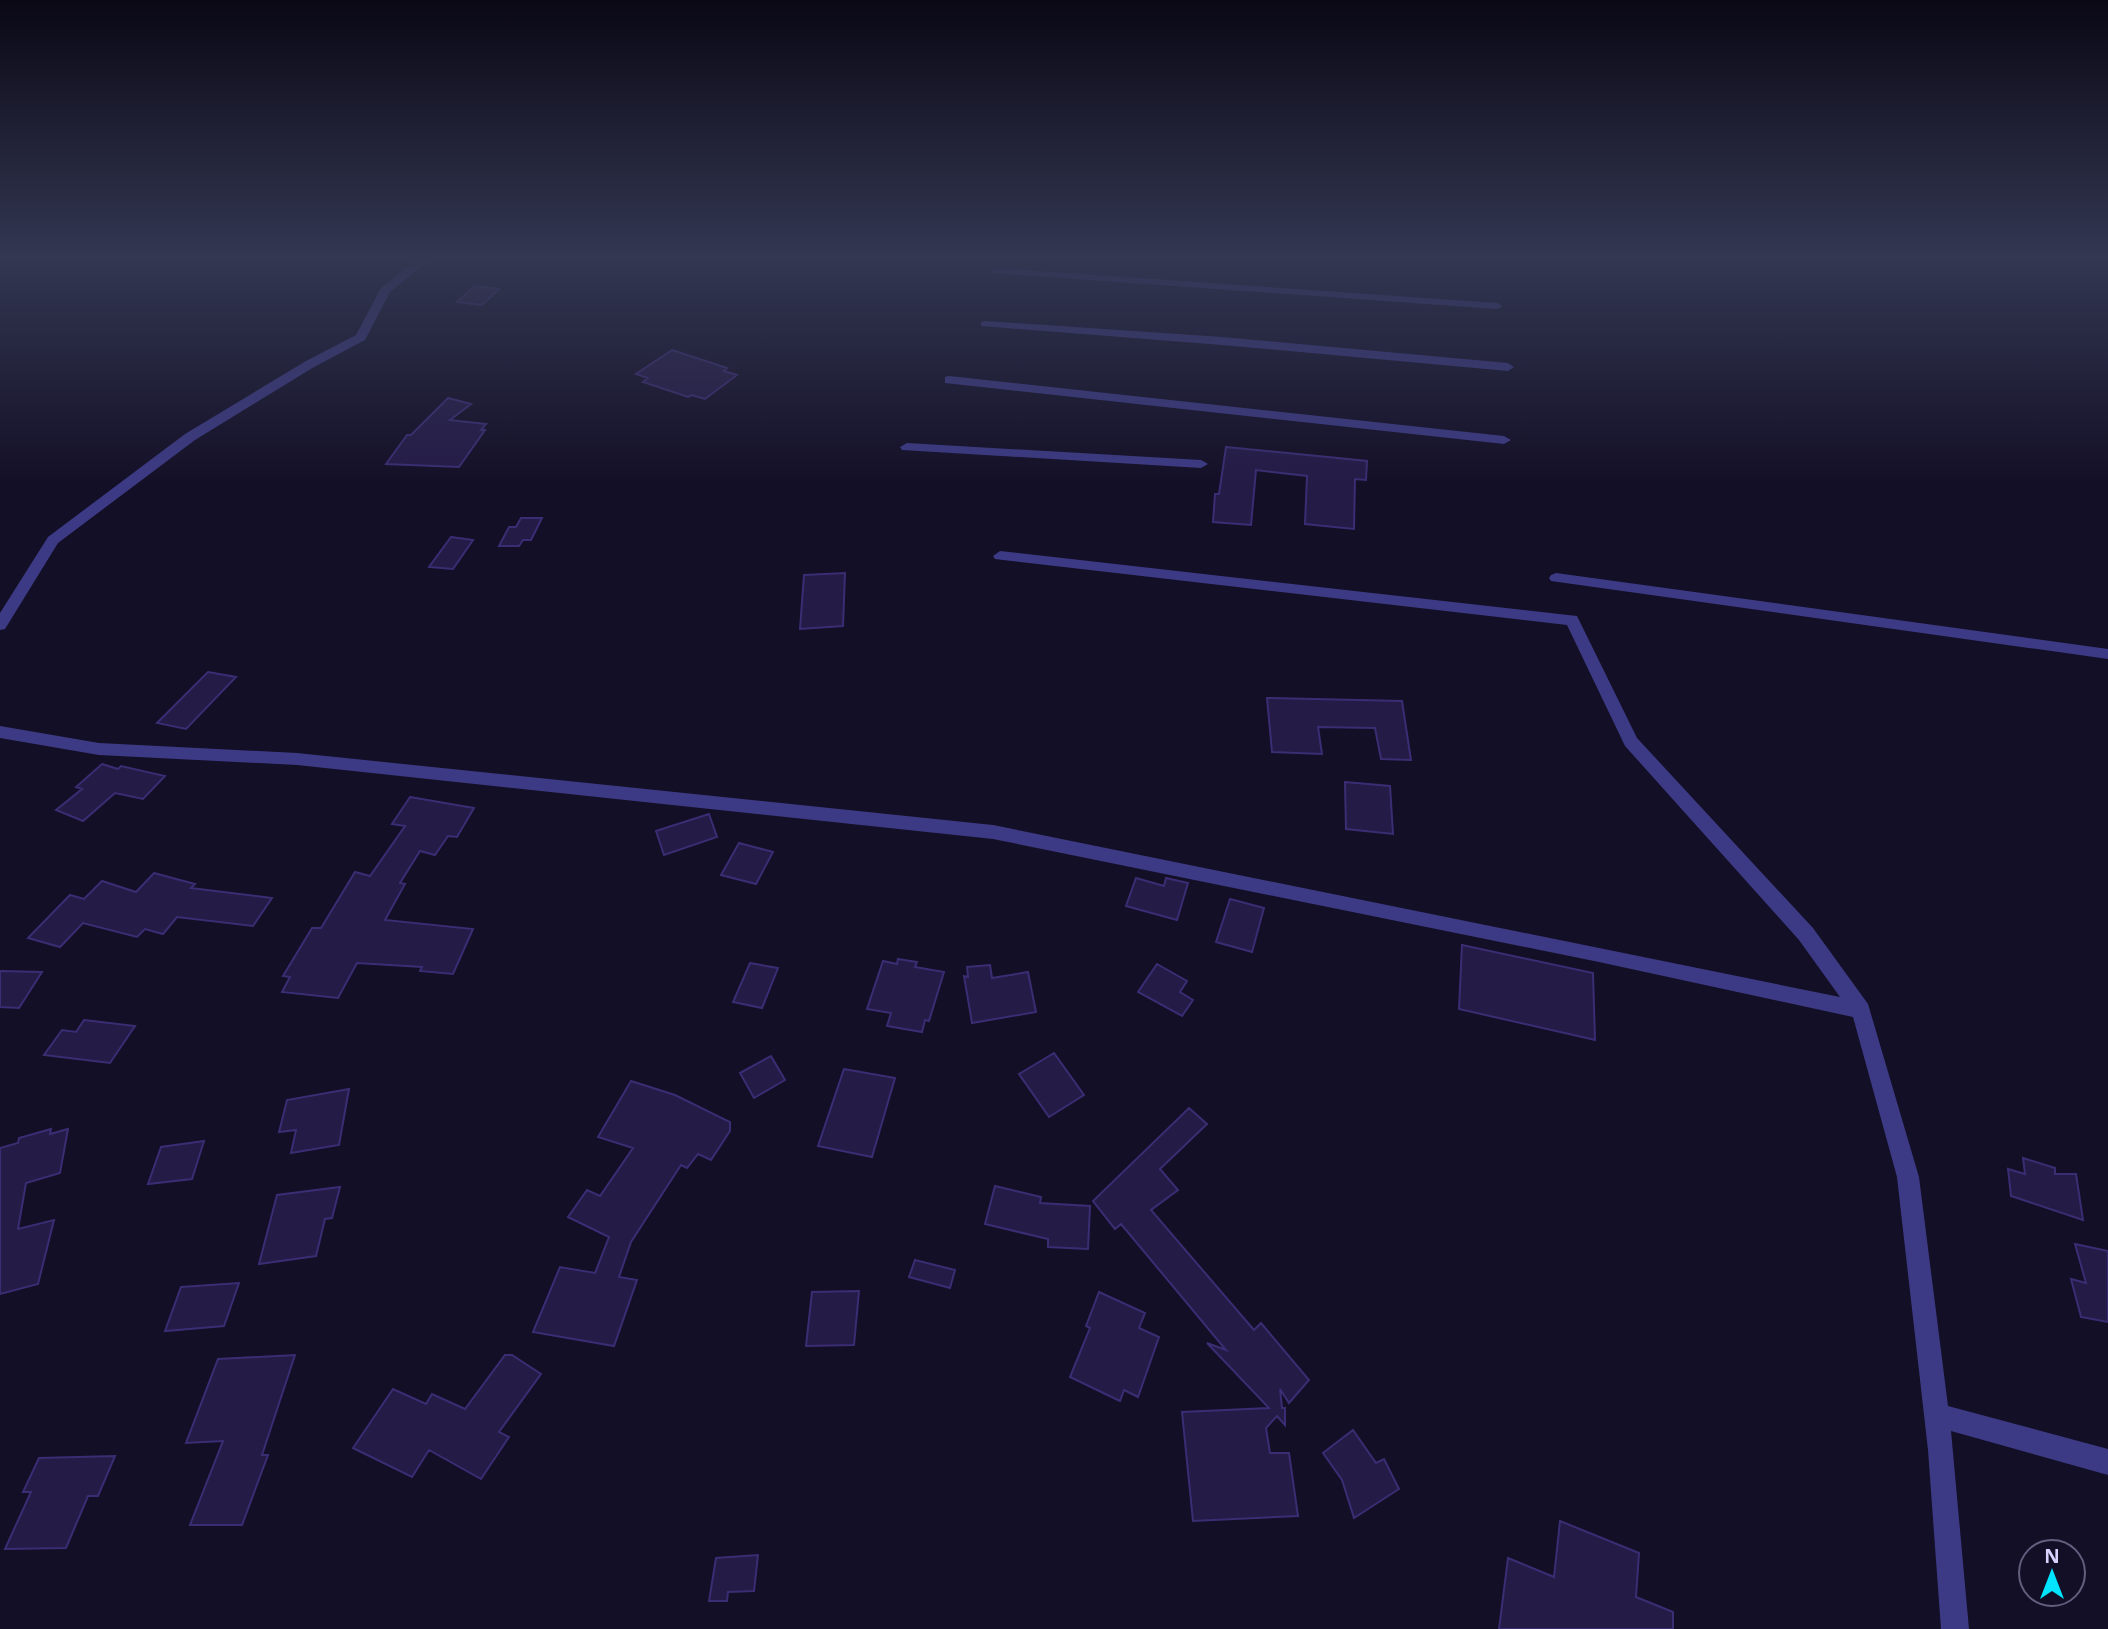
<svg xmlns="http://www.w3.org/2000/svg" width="2108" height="1629" viewBox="0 0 2108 1629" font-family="'Noto Sans',sans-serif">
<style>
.building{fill:#241b47;stroke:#3b2d73;stroke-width:2}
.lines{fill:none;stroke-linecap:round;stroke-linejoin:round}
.minor{fill:#3d3a85;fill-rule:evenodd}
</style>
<rect width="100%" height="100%" fill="#130f26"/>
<!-- building -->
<path class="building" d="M 475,286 L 499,289 L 482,305 L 457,302 Z
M 672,350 L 727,368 L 724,371 L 737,375 L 705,399 L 692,395 L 688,397 L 643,382 L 648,378 L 636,374 Z
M 448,398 L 471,404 L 450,420 L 486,424 L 481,430 L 485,430 L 459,467 L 386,464 L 407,435 L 411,435 Z
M 1226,447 L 1367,461 L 1366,480 L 1355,479 L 1354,529 L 1305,524 L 1307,476 L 1256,470 L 1251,525 L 1213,522 L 1215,494 L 1219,494 Z
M 521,518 L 542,518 L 531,540 L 523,540 L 519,546 L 499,546 L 509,527 L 516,527 Z
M 451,537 L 473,540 L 453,569 L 429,567 Z
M 845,573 L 843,626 L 800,629 L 804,575 Z
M 208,672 L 236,677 L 186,729 L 157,723 Z
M 1267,698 L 1402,701 L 1411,760 L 1381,759 L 1375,728 L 1318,727 L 1322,754 L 1272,752 Z
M 102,764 L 118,769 L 121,766 L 165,776 L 143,799 L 115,793 L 83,821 L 56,810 L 82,789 L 76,787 Z
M 1345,782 L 1390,786 L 1393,834 L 1346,829 Z
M 410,797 L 474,808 L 457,837 L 448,836 L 435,855 L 420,851 L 400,883 L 405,884 L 385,920 L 473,929 L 453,974 L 420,971 L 422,967 L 357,963 L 338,998 L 282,992 L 290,977 L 283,976 L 312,928 L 321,928 L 355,872 L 370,876 L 405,826 L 392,824 Z
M 709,814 L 717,837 L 664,855 L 656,831 Z
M 739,843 L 773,852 L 756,884 L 721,875 Z
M 154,873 L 195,884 L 191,888 L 272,898 L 253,926 L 177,917 L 163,934 L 145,929 L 137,937 L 83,923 L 60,947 L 28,938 L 70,895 L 84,899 L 102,881 L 136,892 Z
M 1136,878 L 1164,886 L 1166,878 L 1188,883 L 1177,920 L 1126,906 Z
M 1230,899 L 1264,908 L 1252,952 L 1216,942 Z
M 1462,945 L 1593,973 L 1595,1040 L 1459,1009 Z
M 898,959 L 917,962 L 915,967 L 944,972 L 929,1021 L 925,1020 L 922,1032 L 887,1026 L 891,1013 L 867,1009 L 883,961 L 897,964 Z
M 750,963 L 778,968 L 762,1008 L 733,1002 Z
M 1157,964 L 1187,981 L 1180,992 L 1193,1000 L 1182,1016 L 1138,992 Z
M 990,965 L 992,978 L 1028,972 L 1036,1012 L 972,1023 L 964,976 L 968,977 L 967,967 Z
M 0,971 L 42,972 L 19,1008 L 0,1007 Z
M 84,1020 L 135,1026 L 110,1063 L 44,1055 L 62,1030 L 76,1032 Z
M 1054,1053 L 1084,1095 L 1049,1117 L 1019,1074 Z
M 771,1056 L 785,1080 L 754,1098 L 740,1073 Z
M 844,1069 L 895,1078 L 872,1157 L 818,1146 Z
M 631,1081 L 675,1095 L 730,1122 L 730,1131 L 711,1160 L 698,1154 L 687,1168 L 681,1165 L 631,1242 L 619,1277 L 637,1280 L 614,1346 L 533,1332 L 560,1267 L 595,1273 L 609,1237 L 568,1217 L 587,1190 L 600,1196 L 633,1148 L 598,1137 Z
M 349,1089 L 339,1145 L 291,1153 L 296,1130 L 279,1132 L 287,1100 Z
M 1189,1108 L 1207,1124 L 1160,1169 L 1178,1190 L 1151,1210 L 1254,1330 L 1261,1323 L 1309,1380 L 1289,1403 L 1280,1389 L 1282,1408 L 1285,1408 L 1285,1425 L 1277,1416 L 1266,1428 L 1270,1453 L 1289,1453 L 1298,1516 L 1193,1521 L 1182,1412 L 1269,1408 L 1207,1343 L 1226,1350 L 1121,1224 L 1115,1229 L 1093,1201 Z
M 51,1129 L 50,1134 L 68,1129 L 60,1173 L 26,1183 L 18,1229 L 54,1220 L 38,1284 L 0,1294 L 0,1148 L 18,1143 L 19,1138 Z
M 204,1141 L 192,1179 L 148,1184 L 161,1147 Z
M 2023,1158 L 2055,1168 L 2055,1174 L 2076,1174 L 2083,1220 L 2011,1196 L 2008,1169 L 2025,1174 Z
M 995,1186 L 1041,1197 L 1040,1203 L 1090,1206 L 1088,1249 L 1048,1247 L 1048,1239 L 985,1224 Z
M 340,1187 L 332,1218 L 325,1219 L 316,1256 L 259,1264 L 277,1195 Z
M 2075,1244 L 2108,1251 L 2108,1322 L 2081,1317 L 2071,1279 L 2086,1283 Z
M 915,1260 L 955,1270 L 950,1288 L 909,1277 Z
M 239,1283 L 224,1326 L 165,1331 L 181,1287 Z
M 859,1291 L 854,1345 L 806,1346 L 812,1292 Z
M 1099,1292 L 1145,1313 L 1139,1328 L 1159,1337 L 1138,1397 L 1124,1390 L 1120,1401 L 1070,1377 L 1090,1328 L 1086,1326 Z
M 295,1355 L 262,1455 L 268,1455 L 242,1525 L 190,1525 L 223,1441 L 186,1443 L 218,1359 Z
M 505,1355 L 512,1355 L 541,1374 L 499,1432 L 509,1437 L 481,1479 L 429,1450 L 412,1477 L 353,1448 L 393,1389 L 426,1404 L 432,1394 L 465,1409 Z
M 1353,1430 L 1376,1463 L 1384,1459 L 1399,1489 L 1354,1518 L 1342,1480 L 1323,1453 Z
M 115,1456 L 98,1496 L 88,1496 L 66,1548 L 5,1549 L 31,1492 L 23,1492 L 39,1458 Z
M 1560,1521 L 1639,1553 L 1636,1597 L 1673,1612 L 1673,1629 L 1499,1629 L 1508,1558 L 1554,1577 Z
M 758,1555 L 754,1591 L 728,1592 L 727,1601 L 709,1601 L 716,1558 Z"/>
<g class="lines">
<!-- minor -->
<path class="minor" d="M 421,257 L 433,257 L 390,292 L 365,340 L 314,367 L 195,440 L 58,543 L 5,629 L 0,630 L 0,613 L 48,537 L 185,434 L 306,361 L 356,335 L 381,288 Z
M 996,268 L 1497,303 L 1503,306 L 1497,309 L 992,273 L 992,269 Z
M 985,321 L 1222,337 L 1508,363 L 1514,367 L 1508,371 L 1222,345 L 981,326 L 981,322 Z
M 949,376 L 1504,436 L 1511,440 L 1504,444 L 945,383 L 945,377 Z
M 907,443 L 1201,460 L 1208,464 L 1201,468 L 902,450 L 900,447 Z
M 1000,551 L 1577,616 L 1637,738 L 1813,928 L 1868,1004 L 1919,1177 L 1948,1406 L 2108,1449 L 2108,1475 L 1951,1431 L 1969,1629 L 1941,1629 L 1928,1450 L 1897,1177 L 1853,1017 L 1599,962 L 993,839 L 297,765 L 99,755 L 0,738 L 0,726 L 99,743 L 297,753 L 993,825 L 1840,997 L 1799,940 L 1625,746 L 1567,625 L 995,559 L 993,556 Z
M 1556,573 L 2108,649 L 2108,659 L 1551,581 L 1549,578 L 1551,575 Z"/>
</g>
<!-- sky -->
<linearGradient id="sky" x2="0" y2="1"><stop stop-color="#0a0815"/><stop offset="0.53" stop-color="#333752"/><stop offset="1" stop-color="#333752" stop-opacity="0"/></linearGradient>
<rect width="2108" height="485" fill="url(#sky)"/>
<!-- north arrow -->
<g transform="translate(2052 1573)"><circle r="33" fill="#130f26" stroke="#625e7d" stroke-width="2"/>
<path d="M0-5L12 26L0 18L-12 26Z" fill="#00e5ff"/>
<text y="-10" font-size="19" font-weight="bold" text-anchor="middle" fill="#d9d4ff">N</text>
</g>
</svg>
